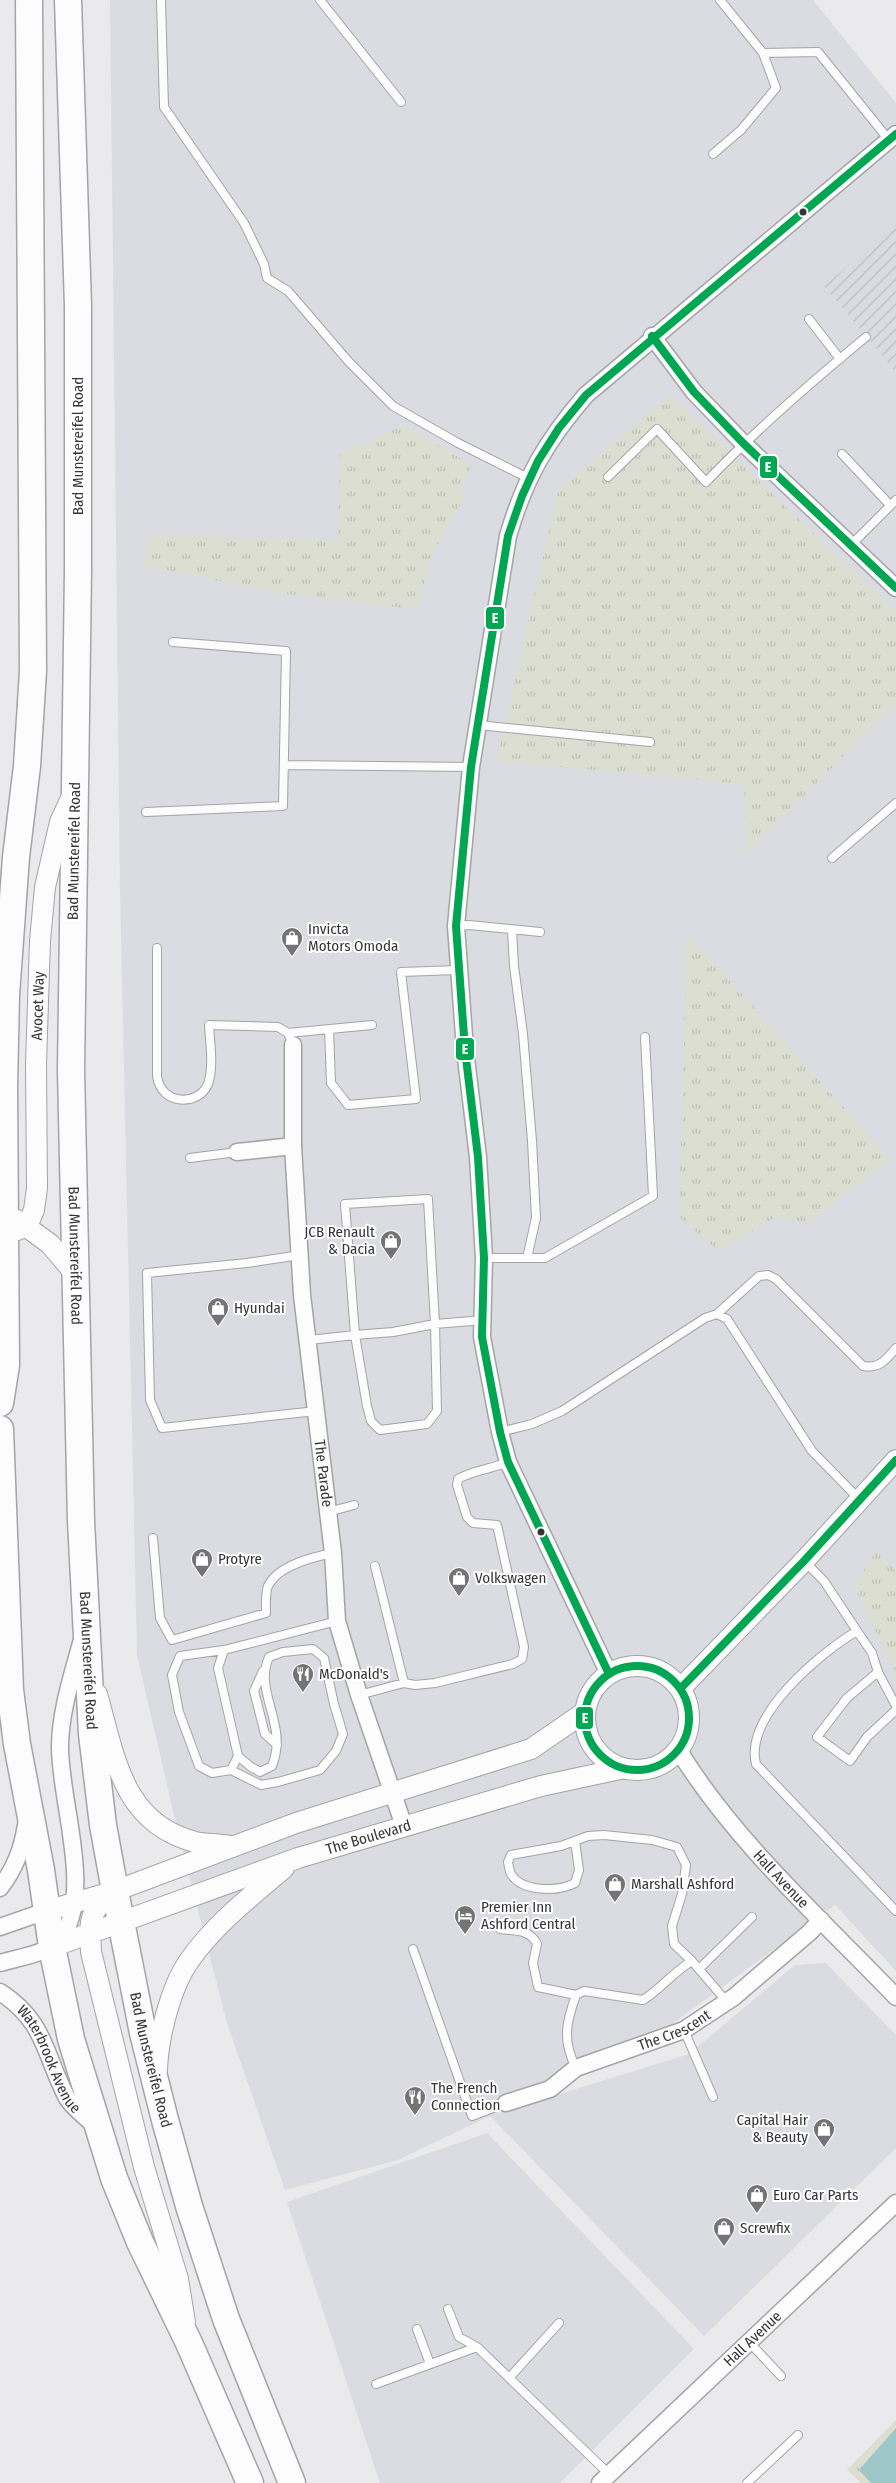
<svg xmlns="http://www.w3.org/2000/svg" width="896" height="2483" viewBox="0 0 896 2483" font-family="'Fira Sans Condensed',sans-serif">
<style>
.built{fill:#dbdbe2}
.industrial{fill:url(#industrial-furrows)}
.grass{fill:url(#grass-tufts)}
.water{fill:#9dc7c8}
.lines{fill:none;stroke-linecap:round;stroke-linejoin:round}
.service-casing{stroke:#a4a4a6;stroke-width:10}
.minor-casing{stroke:#a4a4a6;stroke-width:19}
.tertiary-casing{stroke:#a4a4a6;stroke-width:22}
.trunk-casing{stroke:#a4a4a6;stroke-width:29}
.service{stroke:#fcfcfc;stroke-width:8}
.minor{stroke:#fcfcfc;stroke-width:16}
.tertiary{stroke:#fcfcfc;stroke-width:20}
.trunk{stroke:#fcfcfc;stroke-width:26}
.bus-1-casing{stroke:#fff;stroke-width:11}
.bus-1{stroke:#00a651;stroke-width:8}
.bus-dot{fill:#353537;stroke:#fff;stroke-width:2}
.labels{text-anchor:middle;dominant-baseline:central;stroke-width:4;stroke-linejoin:round;paint-order:stroke}
.street-label{font-size:15px;fill:#353537;stroke:#fff}
.poi-label{font-size:15px;fill:#353537;stroke:#fff;text-anchor:start}
.line-badge{stroke:#fff;stroke-width:2}
.badge-label{font-size:14px;text-anchor:middle;font-weight:bold;fill:#fff}
</style>
<defs>
<pattern id="industrial-furrows" width="10" height="10" patternUnits="userSpaceOnUse" patternTransform="scale(1.25)"><rect width="10" height="10" fill="#dbdbe2"/><path d="M-1 1l2-2M0 10L10 0M9 11l2-2" fill="none" stroke="#bdbdc2"/></pattern>
<pattern id="grass-tufts" width="24" height="20" patternUnits="userSpaceOnUse" patternTransform="scale(1.25)"><rect width="24" height="20" fill="#dbded0"/><path d="M3 7l-1-3M5 7V3M7 7l1-3M15 17l-1-3M17 17v-4M19 17l1-3" fill="none" stroke="#bdbfb3"/></pattern>
</defs>
<rect width="100%" height="100%" fill="#eaeaec"/>
<!-- built -->
<path class="built" d="M 110,0 L 813,0 L 896,103 L 896,1971 L 835,1905 L 650,2040 L 495,2114 L 689,2054 L 795,1965 L 826,1963 L 896,2035 L 896,2148 L 704,2336 L 490,2116 L 398,2160 L 285,2190 L 227,2023 L 180,1841 L 137,1655 L 120,892 Z
M 487,2133 L 694,2349 L 560,2483 L 380,2483 L 287,2202 Z"/>
<!-- industrial -->
<path class="industrial" d="M 896,225 L 896,372 L 824,286 Z"/>
<!-- grass -->
<path class="grass" d="M 669,395 L 896,612 L 896,703 L 746,854 L 744,784 L 497,761 L 558,490 Z
M 406,427 L 472,465 L 462,483 L 464,500 C 439,532 426,568 419,607 L 405,608 L 277,593 L 144,565 L 149,535 L 338,540 L 340,451 C 364,450 381,430 406,427 Z
M 687,933 L 890,1159 L 808,1224 L 775,1217 L 719,1251 L 679,1217 Z
M 876,1551 L 896,1571 L 896,1673 L 854,1586 Z
M 896,2420 L 896,2483 L 861,2483 L 847,2470 Z"/>
<!-- water -->
<path class="water" d="M 896,2428 L 896,2483 L 871,2483 L 859,2470 Z"/>
<g class="lines">
<!-- service casing -->
<g class="service-casing">
<path id="service" d="M 161,0 L 164,107 L 244,223 L 264,264 L 267,278 L 288,291 L 349,362 L 393,406 L 458,443 L 528,478
M 320,0 L 401,102
M 720,0 L 763,53 L 818,52 L 889,140
M 713,154 L 741,130 L 776,88 L 763,53
M 809,319 L 840,359
M 842,454 L 890,505
M 608,477 L 657,429 L 706,482 C 756,430 810,383 866,337
M 851,545 L 896,500
M 478,725 L 650,742
M 284,765 L 471,767
M 146,812 L 283,806 L 286,651 L 173,642
M 832,858 L 896,803
M 456,926 L 469,925 L 540,932
M 512,930 L 514,966 L 523,1034 L 532,1141 L 536,1218 L 527,1258
M 157,948 L 157,1076 C 161,1106 199,1106 208,1084 C 214,1067 210,1043 209,1025 L 278,1027 L 288,1033 L 293,1045
M 329,1029 L 331,1083 L 348,1105 L 416,1099 L 401,972 L 458,970
M 288,1033 L 372,1025
M 190,1158 L 237,1152
M 428,1199 L 435,1324 L 393,1332 L 355,1335 L 345,1204 Z
M 300,1255 L 247,1263 L 147,1273 L 150,1400 L 162,1428 L 316,1411
M 484,1258 L 545,1258 L 653,1196 L 645,1037
M 717,1314 L 759,1276 L 768,1275 L 776,1279 L 863,1366 C 879,1369 886,1360 896,1348
M 309,1340 L 355,1335 L 367,1406 L 371,1421 L 380,1430 L 427,1424 L 437,1411 L 435,1324 L 484,1320
M 500,1432 L 532,1424 L 562,1411 L 705,1318 L 717,1314 L 727,1319 L 812,1451 L 859,1499
M 328,1512 L 354,1505
M 153,1538 L 160,1618 L 172,1640 L 266,1613 C 266,1605 265,1593 268,1586 C 278,1565 313,1557 333,1553
M 804,1561 L 824,1581 L 857,1631 C 820,1653 744,1716 756,1764 L 896,1911
M 375,1566 L 404,1683
M 857,1631 L 872,1653 L 878,1672 L 896,1706
M 224,1650 L 218,1668 L 238,1756 L 231,1770 L 212,1773 L 199,1766 L 179,1712 L 172,1675 L 180,1656 L 224,1650 L 337,1621
M 263,1671 L 254,1691 L 265,1734 L 277,1745
M 878,1672 L 847,1698 L 817,1737 L 850,1761 L 867,1737 L 896,1710
M 359,1695 L 404,1683 L 415,1685 L 435,1683 L 513,1664 L 522,1659 L 524,1647 L 497,1525 L 473,1523 L 467,1517 L 457,1485 L 458,1479 C 473,1470 492,1469 508,1462
M 231,1770 L 261,1785 L 278,1782 L 320,1770 L 336,1751 L 343,1734 L 334,1704 L 324,1658 L 313,1649 L 283,1652 L 269,1657 C 253,1692 289,1724 272,1766 L 260,1772 L 251,1767 L 238,1756
M 575,1841 L 579,1870 L 575,1883 C 558,1892 522,1892 511,1874 C 509,1871 509,1866 508,1862 L 511,1855 L 561,1846 L 588,1836 L 604,1835 L 652,1840 L 677,1847 L 686,1865 L 682,1894 L 672,1926 L 674,1944 L 692,1961 L 727,2002
M 500,1929 C 515,1931 530,1929 537,1944 L 533,1963 L 538,1987 L 576,1995
M 413,1949 L 472,2116 L 506,2103
M 699,1969 L 752,1917
M 684,2030 L 713,2097
M 576,2068 C 562,2040 566,2023 576,1995 L 584,1991 L 643,2000 C 661,1989 673,1972 692,1961
M 448,2309 L 459,2337 L 477,2347 L 609,2474
M 417,2329 L 430,2364
M 749,2342 L 781,2376
M 509,2378 L 559,2323
M 376,2384 L 477,2347
M 747,2483 L 798,2435"/>
</g>
<!-- minor casing -->
<g class="minor-casing">
<g id="minor">
<path d="M 652,336 L 694,392 L 743,443 L 896,588"/>
<path id="s1" d="M 293,1045 L 293,1146 L 302,1295 L 333,1553 L 337,1621 L 359,1695 L 404,1826"/>
<path d="M 237,1152 L 293,1146"/>
<path d="M 609,1674 L 508,1462 L 500,1432 L 482,1337 L 484,1258 L 478,1157 L 465,1050 L 456,926 L 471,767 L 508,536 C 525,478 546,441 586,395 L 896,134"/>
<path id="s2" d="M 679,1751 C 735,1842 822,1920 896,1997"/>
<path d="M 0,1888 C 15,1868 22,1850 26,1825"/>
<path d="M 0,1927 L 46,1911"/>
<path d="M 0,1963 C 19,1957 50,1954 62,1937 C 93,1890 60,1802 60,1747 C 60,1713 72,1676 81,1643"/>
<path id="s3" d="M 0,1992 C 46,2022 44,2054 67,2098 C 73,2108 86,2117 94,2125"/>
<path id="s4" d="M 506,2103 L 550,2089 L 576,2068 L 684,2030 L 734,1997 L 810,1932 L 821,1920"/>
<path id="s5" d="M 600,2483 L 896,2203"/>
</g>
</g>
<!-- tertiary casing -->
<g class="tertiary-casing">
<g id="tertiary">
<path d="M 17,1220 L 50,1244 L 76,1275"/>
<path id="s6" d="M 0,1237 L 27,1226 L 34,1210 L 37,1188 L 36,1064 L 40,941 L 45,887 L 60,822 L 73,794"/>
<circle cx="637" cy="1718" r="52"/>
<path d="M 681,1688 L 804,1561 L 896,1460"/>
<path d="M 97,1694 C 115,1757 122,1823 195,1842 C 206,1844 219,1844 230,1846"/>
<path d="M 113,1892 C 87,1913 90,1921 91,1952 L 144,2167 L 178,2279 L 185,2322"/>
<path d="M 46,1911 L 115,1891 L 296,1823 L 531,1749 L 585,1712"/>
<path id="s7" d="M 52,1947 L 298,1858 L 541,1786 L 620,1769"/>
<path d="M 157,2070 C 158,2039 170,1988 189,1961 C 214,1925 251,1896 284,1868"/>
</g>
</g>
<!-- trunk casing -->
<g class="trunk-casing">
<g id="trunk">
<path id="s8" d="M 68,0 L 78,306 L 78,571 L 71,1070 L 81,1521 L 92,1734 L 103,1825 L 115,1891 L 143,2033 L 165,2120 L 189,2206 L 226,2319 L 292,2483"/>
<path d="M 0,1403 L 6,1365 L 4,1087 L 6,995 L 16,857 L 27,766 L 33,671 L 29,0"/>
<path d="M 0,1429 L 10,1690 L 17,1744 L 41,1870 L 52,1947 L 71,2039 L 114,2178 L 140,2242 L 189,2343 L 250,2483"/>
</g>
</g>
<!-- service -->
<use href="#service" class="service"/>
<!-- minor -->
<use href="#minor" class="minor"/>
<!-- tertiary -->
<use href="#tertiary" class="tertiary"/>
<!-- trunk -->
<use href="#trunk" class="trunk"/>
<!-- bus-1 casing -->
<g class="bus-1-casing">
<path id="bus-1" d="M 652,336 L 694,392 L 743,443 L 896,588
M585 1718a52 52 0 1 1 104 0a52 52 0 1 1-104 0Z
M 609,1674 L 508,1462 L 500,1432 L 482,1337 L 484,1258 L 478,1157 L 465,1050 L 456,926 L 471,767 L 508,536 L 522,496 L 538,461 L 559,428 L 586,395 L 896,134
M 681,1688 L 804,1561 L 896,1460"/>
</g>
<!-- bus-1 -->
<use href="#bus-1" class="bus-1"/>
</g>
<!-- icons -->
<defs>
<g id="shop-pin" transform="scale(1.125)"><path d="M0 17L-7.5 6A9.5 9.5 0 1 1 7.5 6Z" fill="#747476" stroke="#fff"/><path d="M-5-2.5h2.3a2.7 3.5 0 0 1 5.4 0H5L5.5 6h-11ZM-1.5-2.5h3a1.5 2.3 0 0 0-3 0Z" fill="#fff"/></g>
<g id="restaurant-pin" transform="scale(1.125)"><path d="M0 17L-7.5 6A9.5 9.5 0 1 1 7.5 6Z" fill="#747476" stroke="#fff"/><path d="M-5-6h1v4h1v-4h1v4h1v-4h1v5L-1.5 .5V6h-2V.5L-5-1ZM5-6V6H3V1.5H1.5Q1.5-4 5-6Z" fill="#fff"/></g>
<g id="hotel-pin" transform="scale(1.125)"><path d="M0 17L-7.5 6A9.5 9.5 0 1 1 7.5 6Z" fill="#747476" stroke="#fff"/><path d="M-6-4.5h1.5V1H6V5H4.5V3h-9V5H-6ZM-4 0a1.8 1.8 0 1 1 3.6 0ZM.5 0V-2.5h3Q6-2.5 6 0Z" fill="#fff"/></g>
</defs>
<g fill-rule="evenodd">
<use href="#shop-pin" x="292" y="938"/>
<use href="#shop-pin" x="391" y="1241"/>
<use href="#shop-pin" x="218" y="1308"/>
<use href="#shop-pin" x="202" y="1559"/>
<use href="#shop-pin" x="459" y="1578"/>
<use href="#restaurant-pin" x="303" y="1674"/>
<use href="#shop-pin" x="615" y="1884"/>
<use href="#hotel-pin" x="465" y="1916"/>
<use href="#restaurant-pin" x="415" y="2097"/>
<use href="#shop-pin" x="824" y="2129"/>
<use href="#shop-pin" x="757" y="2195"/>
<use href="#shop-pin" x="724" y="2228"/>
</g>
<!-- markers -->
<g class="bus-dot">
<circle cx="803" cy="212" r="4.5"/>
<circle cx="541" cy="1532" r="4.5"/>
</g>
<g class="labels">
<!-- street labels -->
<g class="street-label">
<text transform="translate(78 446) rotate(-90)">Bad Munstereifel Road</text>
<text transform="translate(74 851) rotate(-89)">Bad Munstereifel Road</text>
<text stroke="none"><textPath href="#s6" startOffset="251">Avocet Way</textPath></text>
<text stroke="none"><textPath href="#s8" startOffset="1256">Bad Munstereifel Road</textPath></text>
<text stroke="none"><textPath href="#s1" startOffset="430">The Parade</textPath></text>
<text stroke="none"><textPath href="#s8" startOffset="1661">Bad Munstereifel Road</textPath></text>
<text stroke="none"><textPath href="#s7" startOffset="335">The Boulevard</textPath></text>
<text stroke="none"><textPath href="#s2" startOffset="164">Hall Avenue</textPath></text>
<text stroke="none"><textPath href="#s4" startOffset="185">The Crescent</textPath></text>
<text stroke="none"><textPath href="#s3" startOffset="85">Waterbrook Avenue</textPath></text>
<text stroke="none"><textPath href="#s8" startOffset="2066">Bad Munstereifel Road</textPath></text>
<text stroke="none"><textPath href="#s5" startOffset="210">Hall Avenue</textPath></text>
</g>
<!-- poi labels -->
<g class="poi-label">
<text x="308" y="929">Invicta<tspan x="308" dy="17">Motors Omoda</tspan></text>
<text x="375" y="1232" text-anchor="end">JCB Renault<tspan x="375" dy="17">&amp; Dacia</tspan></text>
<text x="234" y="1308">Hyundai</text>
<text x="218" y="1559">Protyre</text>
<text x="475" y="1578">Volkswagen</text>
<text x="319" y="1674">McDonald's</text>
<text x="631" y="1884">Marshall Ashford</text>
<text x="481" y="1907">Premier Inn<tspan x="481" dy="17">Ashford Central</tspan></text>
<text x="431" y="2088">The French<tspan x="431" dy="17">Connection</tspan></text>
<text x="808" y="2120" text-anchor="end">Capital Hair<tspan x="808" dy="17">&amp; Beauty</tspan></text>
<text x="773" y="2195">Euro Car Parts</text>
<text x="740" y="2228">Screwfix</text>
</g>
</g>
<g class="line-badge">
<rect x="759" y="455" width="19" height="24" rx="5" fill="#00a651"/>
<rect x="485" y="606" width="20" height="24" rx="5" fill="#00a651"/>
<rect x="455" y="1037" width="20" height="24" rx="5" fill="#00a651"/>
<rect x="575" y="1706" width="19" height="24" rx="5" fill="#00a651"/>
</g>
<g class="badge-label">
<text x="768" y="472">E</text>
<text x="495" y="623">E</text>
<text x="465" y="1054">E</text>
<text x="585" y="1723">E</text>
</g>
</svg>
